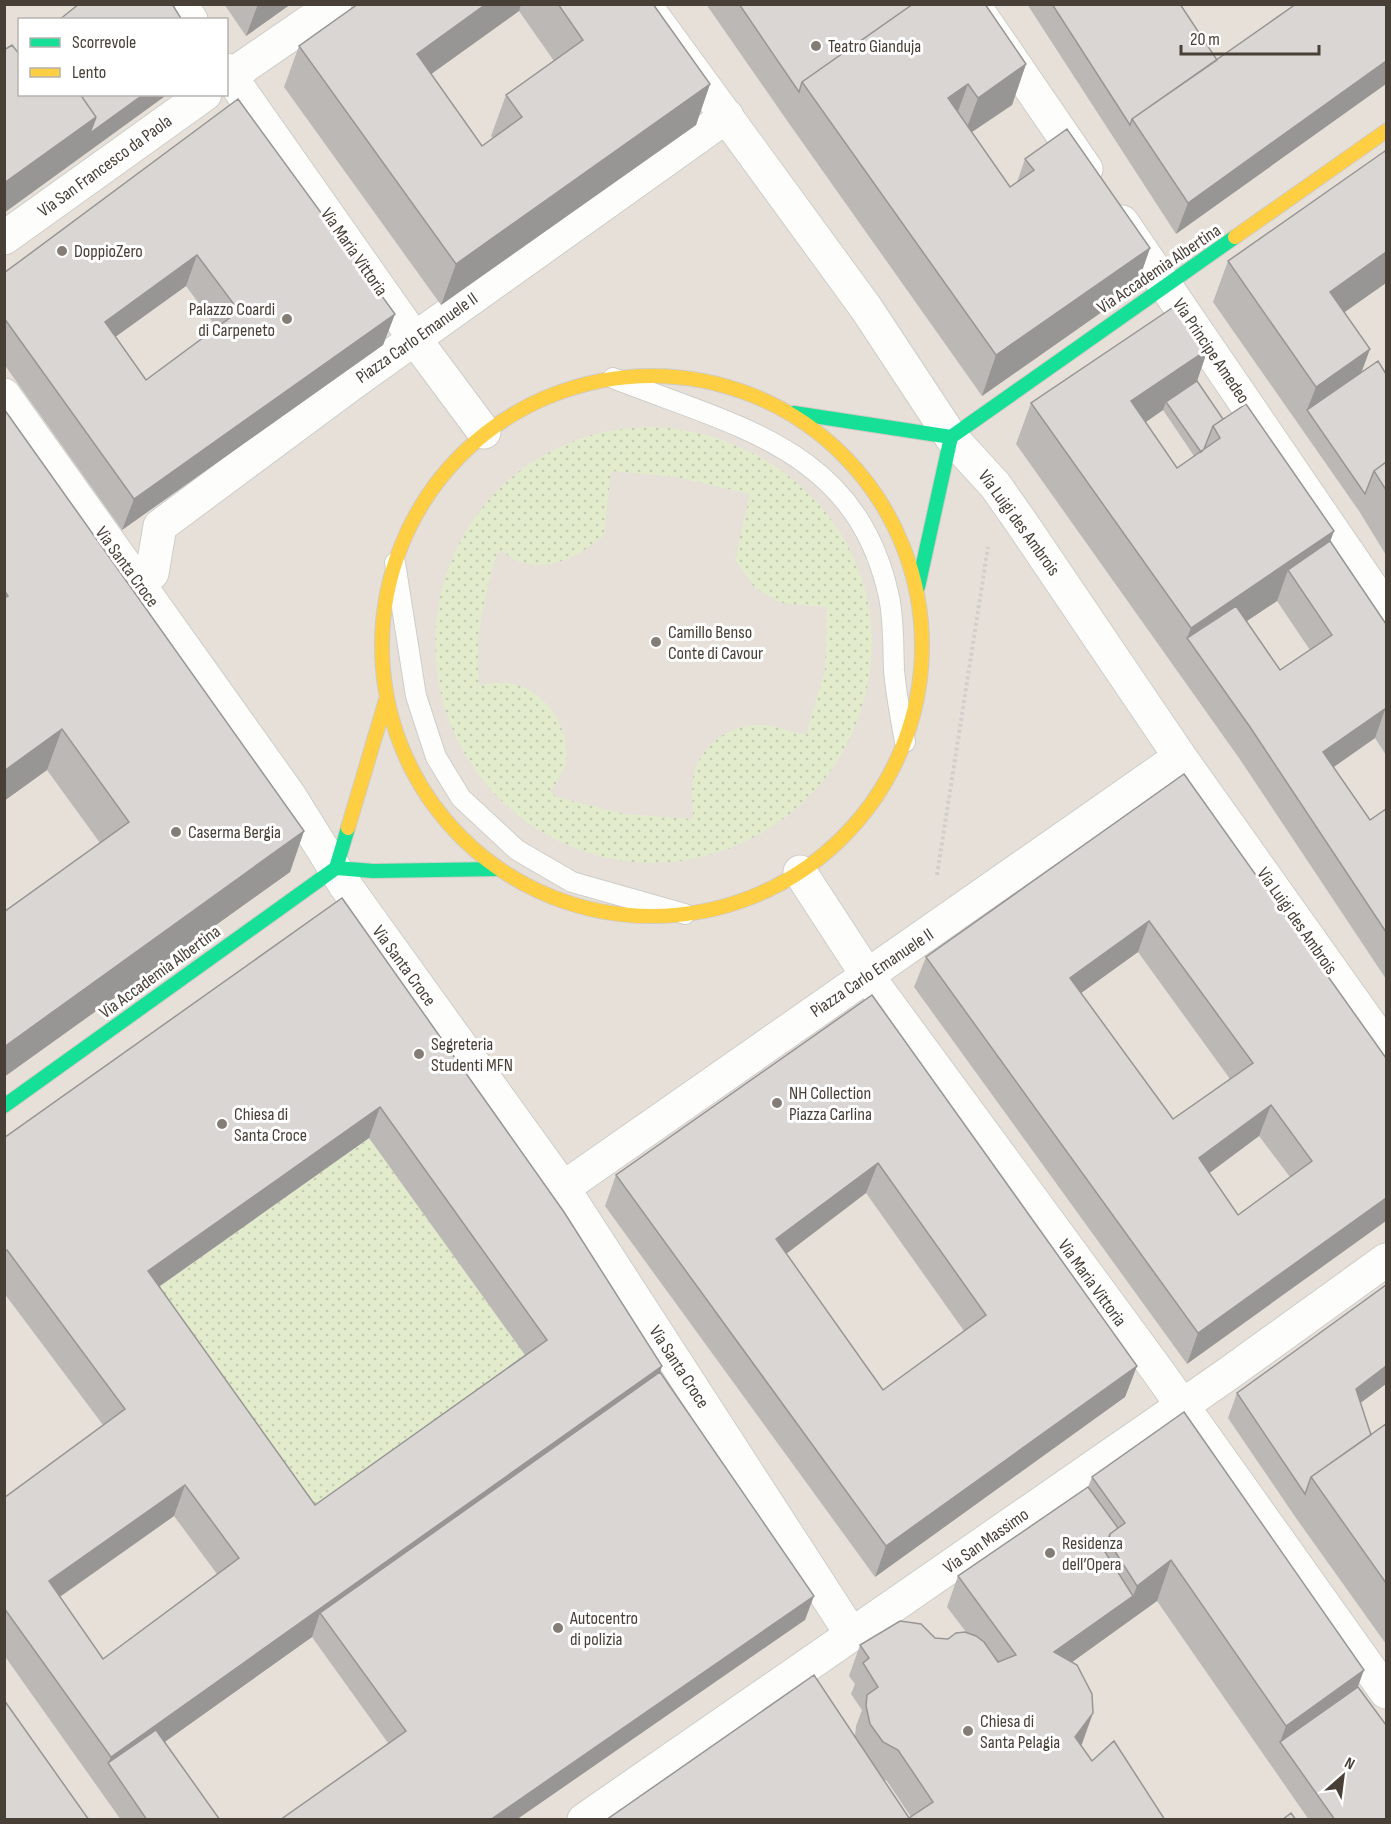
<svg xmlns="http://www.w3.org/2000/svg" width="1391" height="1824" viewBox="0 0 1391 1824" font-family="'Sofia Sans Condensed',sans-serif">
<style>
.residential{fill:#e6e0d9;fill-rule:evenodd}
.grass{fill:url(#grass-dots);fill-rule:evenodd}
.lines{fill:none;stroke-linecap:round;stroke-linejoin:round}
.lane-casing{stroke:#cfcdc9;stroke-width:22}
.street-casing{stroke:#cfcdc9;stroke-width:35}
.fast-casing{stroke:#d1cbc3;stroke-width:16}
.slow-casing{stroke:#d1cbc3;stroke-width:16}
.path{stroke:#d2cfca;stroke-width:4;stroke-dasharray:3 3;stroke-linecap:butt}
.lane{stroke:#fdfdfc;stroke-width:20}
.street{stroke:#fdfdfc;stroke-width:33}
.fast{stroke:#16e098;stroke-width:14}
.slow{stroke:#ffcf43;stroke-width:14}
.wall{fill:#bbb8b5;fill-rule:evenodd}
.shaded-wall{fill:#989694}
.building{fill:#d9d6d3;stroke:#989694;stroke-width:1.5;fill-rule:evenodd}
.poi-dot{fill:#837d76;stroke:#fff;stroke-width:2}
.labels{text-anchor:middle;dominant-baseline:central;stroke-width:6;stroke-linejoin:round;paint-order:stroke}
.poi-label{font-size:18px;fill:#484037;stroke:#fff;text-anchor:start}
.street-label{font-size:18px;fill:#484037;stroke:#fff}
</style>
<defs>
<pattern id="grass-dots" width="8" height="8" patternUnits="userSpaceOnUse" patternTransform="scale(1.5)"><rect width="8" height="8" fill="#e2eccc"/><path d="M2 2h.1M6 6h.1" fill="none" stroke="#c3cbb0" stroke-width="1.8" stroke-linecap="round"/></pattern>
</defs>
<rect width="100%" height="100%" fill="#f1efec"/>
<!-- residential -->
<path class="residential" d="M 5,5 L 1386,5 L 1386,1819 L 5,1819 ZM 20,20 L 226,20 L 226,94 L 20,94 Z"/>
<!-- grass -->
<path class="grass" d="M 654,427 C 804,434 913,575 857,721 C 838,772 802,812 754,837 C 722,854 685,864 648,863 C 600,861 552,844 515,813 C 386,705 418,497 579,439 C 603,430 628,428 654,427 ZM 611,471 L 677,477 L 750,494 L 735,559 L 754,587 L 781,603 L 827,607 L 825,670 L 806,735 C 790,732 773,724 756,725 C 727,726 698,748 693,778 C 691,791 693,806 693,819 L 624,814 L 556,797 L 551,791 C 557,782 564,772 566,761 C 571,727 543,687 507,683 C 498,682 488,684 479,685 C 476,644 479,625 488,586 C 491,573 493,562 500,550 C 505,553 511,558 516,560 C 550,574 580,555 604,535 Z
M 369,1138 L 536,1370 L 303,1536 L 137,1302 Z"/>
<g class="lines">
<!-- lane casing -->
<g class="lane-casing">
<path id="lane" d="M 613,378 C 736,427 857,448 889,597 C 894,620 893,647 894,670 C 896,694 901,719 905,742
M 395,563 L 416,696 L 436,757 L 461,798 L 517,850 L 572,882 L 685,914"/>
</g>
<!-- street casing -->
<g class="street-casing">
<path id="street" d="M 181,4 L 191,20
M 644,4 L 866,308 L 951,437 L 995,485 L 1021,522 L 1180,757 L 1386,1047
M 973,4 L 1086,169
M 226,70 L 414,338 L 484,432
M 226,79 L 335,4
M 1122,222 L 1386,609
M 4,238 L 205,94
M 4,395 L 289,795 L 345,885 L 563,1188 L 852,1635
M 138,582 L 152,573 L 160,526 L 354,382 L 727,116
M 800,872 L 867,975 L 1157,1370 L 1386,1692
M 563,1188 L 1180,757
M 584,1820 L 1225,1376 L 1386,1260"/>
</g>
<!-- fast casing -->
<g class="fast-casing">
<path id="fast" d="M 794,413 L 951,437 L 1235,237
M 918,587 L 951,437
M 336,868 L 373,871 L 499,869
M 4,1106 L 336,868 L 348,828"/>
</g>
<!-- slow casing -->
<g class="slow-casing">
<path id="slow" d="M 1235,237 L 1386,131
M382 646a270 270 0 1 1 540 0a270 270 0 1 1-540 0Z
M 348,828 L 386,700"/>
</g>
<!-- path -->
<path class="path" d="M 937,875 L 988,547"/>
<!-- lane -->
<use href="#lane" class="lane"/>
<!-- street -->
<use href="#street" class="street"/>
<!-- fast -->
<use href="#fast" class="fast"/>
<!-- slow -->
<use href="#slow" class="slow"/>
</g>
<!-- wall -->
<path class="wall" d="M 224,4 L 291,4 L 246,36 Z
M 358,4 L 653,4 L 710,84 L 696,125 L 441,305 L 284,87 L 299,46 ZM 519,11 L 554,61 L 506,95 L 491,136 L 493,138 L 482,146 L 431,74 Z
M 706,4 L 985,4 L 1026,64 L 1012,105 L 972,132 L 1010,187 L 1017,182 L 1025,159 L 1150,248 L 1136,288 L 982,396 L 788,122 Z
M 1027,4 L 1180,4 L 1217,60 L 1296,4 L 1176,234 Z
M 238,99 L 395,314 L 383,345 L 122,530 L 4,364 L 4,273 ZM 186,286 L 217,328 L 146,380 L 115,337 Z
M 1228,261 L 1386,283 L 1344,312 L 1370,349 L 1361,373 L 1386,374 L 1386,555 L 1359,511 L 1213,302 Z
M 1197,381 L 1223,419 L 1334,531 L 1330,541 L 1386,624 L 1386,755 L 1375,738 L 1334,767 L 1370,820 L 1386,809 L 1386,979 L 1239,758 L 1016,444 L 1031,403 ZM 1163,410 L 1194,456 L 1177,468 L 1146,422 ZM 1277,601 L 1310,650 L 1280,670 L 1246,621 Z
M 4,409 L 304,831 L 290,872 L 4,1077 L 4,912 L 100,843 L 47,770 L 4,801 Z
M 1184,774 L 1386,1058 L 1187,1364 L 914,987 L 926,957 ZM 1138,952 L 1230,1079 L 1173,1119 L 1081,993 ZM 1259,1136 L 1290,1177 L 1238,1215 L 1209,1173 Z
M 342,898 L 662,1366 L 660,1373 L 805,1620 L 388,1743 L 312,1637 L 164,1742 L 220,1820 L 121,1820 L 4,1655 L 4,1498 L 103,1425 L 4,1293 L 4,1138 ZM 369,1138 L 525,1355 L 315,1505 L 159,1287 ZM 174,1516 L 217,1574 L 103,1659 L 60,1597 Z
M 872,995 L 1137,1366 L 1125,1397 L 875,1577 L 605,1206 L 616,1175 ZM 866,1193 L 964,1331 L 883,1390 L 786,1254 Z
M 1237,1393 L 1360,1403 L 1371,1435 L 1386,1424 L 1386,1644 L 1296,1518 L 1228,1418 Z
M 1092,1477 L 1358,1687 L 1386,1820 L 1309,1820 L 1157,1601 L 1072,1662 L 1082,1744 L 1081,1745 L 1092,1761 L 1165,1820 L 606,1820 L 855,1736 L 856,1726 L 862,1710 L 851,1694 L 855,1684 L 849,1676 L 860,1645 L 935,1638 L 948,1639 L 966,1632 L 947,1607 L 958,1576 L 1088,1487 ZM 883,1779 L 887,1781 L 911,1817 L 909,1818 Z"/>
<!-- shaded-wall -->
<path class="shaded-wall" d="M 258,4 L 291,4 L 246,36 Z
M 486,4 L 521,4 L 519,11 L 402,95 L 417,54 Z
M 1386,61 L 1386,84 L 1176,234 L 1188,203 Z
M 1026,64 L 1012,105 L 963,138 L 978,98 Z
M 710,84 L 696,125 L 441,305 L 456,264 Z
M 968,84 L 953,125 L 948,98 Z
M 144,94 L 168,94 L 4,213 L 4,183 L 96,117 Z
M 1150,248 L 1136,288 L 982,396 L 996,355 Z
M 1386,252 L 1386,283 L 1315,333 L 1330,292 Z
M 197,255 L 186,286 L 93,353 L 105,322 Z
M 395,314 L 383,345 L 122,530 L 134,499 Z
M 1208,349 L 1194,390 L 1166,402 L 1163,410 L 1117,442 L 1131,401 Z
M 1370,349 L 1355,390 L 1307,410 L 1316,387 Z
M 1334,531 L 1319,572 L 1288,570 L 1277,601 L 1198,654 L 1187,638 L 1191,628 Z
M 1386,707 L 1375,738 L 1312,782 L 1323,752 Z
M 62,729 L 47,770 L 4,801 L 4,771 Z
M 304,831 L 290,872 L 4,1077 L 4,1047 Z
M 1149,921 L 1138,952 L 1059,1009 L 1070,978 Z
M 1271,1105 L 1259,1136 L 1188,1189 L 1199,1158 Z
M 380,1107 L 369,1138 L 137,1302 L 148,1271 Z
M 878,1163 L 866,1193 L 765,1270 L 776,1239 Z
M 1386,1198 L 1386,1221 L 1187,1364 L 1198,1333 Z
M 662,1366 L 651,1397 L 320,1613 L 312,1637 L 117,1776 L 108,1763 L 111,1757 Z
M 1137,1366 L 1125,1397 L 875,1577 L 886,1546 Z
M 1386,1366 L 1386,1384 L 1347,1413 L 1356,1389 Z
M 185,1485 L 174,1516 L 38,1612 L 49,1581 Z
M 1171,1560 L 1157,1601 L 1043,1683 L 1054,1652 L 1133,1596 L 1137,1586 Z
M 814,1596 L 805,1620 L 516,1820 L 490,1820 Z
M 1364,1670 L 1349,1711 L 1280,1742 L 1286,1726 Z
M 1093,1713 L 1082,1744 L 1064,1768 L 1075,1737 Z"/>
<!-- building -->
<path class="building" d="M 79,4 L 172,4 L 182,20 L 59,20 Z
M 358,4 L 486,4 L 417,54 L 482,146 L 522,117 L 506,95 L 583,40 L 558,4 L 653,4 L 710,84 L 456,264 L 299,46 Z
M 739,4 L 913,4 L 802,82 L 799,92 Z
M 913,4 L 985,4 L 1026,64 L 978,98 L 968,84 L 948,98 L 1010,187 L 1034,170 L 1025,159 L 1067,129 L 1150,248 L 996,355 L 802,82 Z
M 1052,4 L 1180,4 L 1217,60 L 1132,119 L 1130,125 Z
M 1296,4 L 1386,4 L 1386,61 L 1188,203 L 1132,119 Z
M 12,45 L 20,55 L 20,94 L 80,94 L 96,117 L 4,183 L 4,50 Z
M 80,94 L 144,94 L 90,133 L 96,117 Z
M 238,99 L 395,314 L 134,499 L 4,318 L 4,273 ZM 197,255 L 239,311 L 146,380 L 105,322 Z
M 1385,151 L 1386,153 L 1386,252 L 1330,292 L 1370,349 L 1316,387 L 1228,261 Z
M 1178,304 L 1208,349 L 1131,401 L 1177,468 L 1220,438 L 1213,426 L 1246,404 L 1334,531 L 1191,628 L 1031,403 Z
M 1378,361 L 1386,374 L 1386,462 L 1374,471 L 1365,494 L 1307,410 Z
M 1197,381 L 1223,419 L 1213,426 L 1204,449 L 1201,452 L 1166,402 Z
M 4,409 L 304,831 L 4,1047 L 4,912 L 129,822 L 62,729 L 4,771 L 4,598 L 8,596 L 4,590 Z
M 1386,462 L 1386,490 L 1374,471 Z
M 1330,541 L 1386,624 L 1386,708 L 1323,752 L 1370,820 L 1386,809 L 1386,932 L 1250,727 L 1187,638 L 1236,606 L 1280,670 L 1332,635 L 1288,570 Z
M 1184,774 L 1386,1058 L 1386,1198 L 1198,1333 L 926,957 ZM 1149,921 L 1253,1063 L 1173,1119 L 1070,978 ZM 1271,1105 L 1312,1161 L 1238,1215 L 1199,1158 Z
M 342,898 L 564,1212 L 662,1366 L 111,1757 L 4,1608 L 4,1498 L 125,1409 L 7,1250 L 4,1252 L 4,1138 ZM 380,1107 L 547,1340 L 315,1505 L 148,1271 ZM 185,1485 L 239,1558 L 103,1659 L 49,1581 Z
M 872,995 L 1137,1366 L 886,1546 L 616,1175 ZM 878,1163 L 986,1315 L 883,1390 L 776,1239 Z
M 1386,1285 L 1386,1366 L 1356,1389 L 1371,1435 L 1311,1477 L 1305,1494 L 1237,1393 Z
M 660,1372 L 814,1596 L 490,1820 L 280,1820 L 406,1731 L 320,1613 Z
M 1184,1412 L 1364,1670 L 1286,1726 L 1171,1560 L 1137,1586 L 1109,1542 L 1110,1534 L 1125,1523 L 1092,1477 Z
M 1386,1424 L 1386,1583 L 1311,1477 Z
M 1088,1487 L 1118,1528 L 1110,1534 L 1106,1544 L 1105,1552 L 1133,1596 L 1054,1652 L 1077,1665 L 1092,1694 L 1093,1713 L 1075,1737 L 1092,1761 L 1114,1741 L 1165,1820 L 606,1820 L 814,1675 L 909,1818 L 933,1802 L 898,1750 L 883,1742 L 870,1724 L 866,1706 L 867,1695 L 878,1687 L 863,1663 L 869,1658 L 860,1645 L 900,1621 L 921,1624 L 935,1638 L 948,1639 L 956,1633 L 965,1632 L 976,1636 L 984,1642 L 998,1662 L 1016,1655 L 958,1576 Z
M 1358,1687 L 1386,1725 L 1386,1820 L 1335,1820 L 1280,1742 Z
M 4,1700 L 89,1820 L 4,1820 Z
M 156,1730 L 220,1820 L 147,1820 L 108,1763 Z
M 1291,1813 L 1296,1820 L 1282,1820 Z"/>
<!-- markers -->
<g class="poi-dot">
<circle cx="816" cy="46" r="6"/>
<circle cx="62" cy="251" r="6"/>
<circle cx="287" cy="319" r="6"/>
<circle cx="656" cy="642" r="6"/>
<circle cx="176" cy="832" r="6"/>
<circle cx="419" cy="1054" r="6"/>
<circle cx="777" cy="1103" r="6"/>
<circle cx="222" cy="1124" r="6"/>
<circle cx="1050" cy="1553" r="6"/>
<circle cx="558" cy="1628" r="6"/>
<circle cx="968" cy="1731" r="6"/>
</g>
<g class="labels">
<!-- poi labels -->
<g class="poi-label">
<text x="828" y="46">Teatro Gianduja</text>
<text x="74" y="251">DoppioZero</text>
<text x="275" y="309" text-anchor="end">Palazzo Coardi<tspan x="275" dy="21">di Carpeneto</tspan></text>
<text x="668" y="632">Camillo Benso<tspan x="668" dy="21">Conte di Cavour</tspan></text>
<text x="188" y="832">Caserma Bergia</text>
<text x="431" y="1044">Segreteria<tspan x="431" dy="21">Studenti MFN</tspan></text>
<text x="789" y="1093">NH Collection<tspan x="789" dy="21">Piazza Carlina</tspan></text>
<text x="234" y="1114">Chiesa di<tspan x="234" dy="21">Santa Croce</tspan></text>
<text x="1062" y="1543">Residenza<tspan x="1062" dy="21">dell’Opera</tspan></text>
<text x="570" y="1618">Autocentro<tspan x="570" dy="21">di polizia</tspan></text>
<text x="980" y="1721">Chiesa di<tspan x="980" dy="21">Santa Pelagia</tspan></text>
</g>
<!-- street labels -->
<g class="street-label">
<text transform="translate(105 166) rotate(-36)">Via San Francesco da Paola</text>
<text transform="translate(354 252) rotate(55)">Via Maria Vittoria</text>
<text transform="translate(1159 269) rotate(-34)">Via Accademia Albertina</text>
<text transform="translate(417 338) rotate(-35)">Piazza Carlo Emanuele II</text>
<text transform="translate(1211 351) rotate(56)">Via Principe Amedeo</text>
<text transform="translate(1019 523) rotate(54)">Via Luigi des Ambrois</text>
<text transform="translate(127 567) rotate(54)">Via Santa Croce</text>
<text transform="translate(1297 921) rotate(55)">Via Luigi des Ambrois</text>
<text transform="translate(404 966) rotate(54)">Via Santa Croce</text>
<text transform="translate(160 972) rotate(-36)">Via Accademia Albertina</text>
<text transform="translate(872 973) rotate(-34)">Piazza Carlo Emanuele II</text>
<text transform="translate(1092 1283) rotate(54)">Via Maria Vittoria</text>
<text transform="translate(679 1367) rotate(57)">Via Santa Croce</text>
<text transform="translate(986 1541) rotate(-35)">Via San Massimo</text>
</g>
</g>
<!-- border -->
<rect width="1391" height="1824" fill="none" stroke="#484037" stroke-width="12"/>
<!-- legend -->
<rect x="18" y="18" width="210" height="78" fill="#ffffff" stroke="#b6b3af" stroke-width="1.5"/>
<rect x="30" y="38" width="30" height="9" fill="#16e098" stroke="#b6b3af" stroke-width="1.5"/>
<text x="72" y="48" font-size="18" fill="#484037">Scorrevole</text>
<rect x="30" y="68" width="30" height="9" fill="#ffcf43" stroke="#b6b3af" stroke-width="1.5"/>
<text x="72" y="78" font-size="18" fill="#484037">Lento</text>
<!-- north arrow -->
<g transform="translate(1343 1776) rotate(28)" stroke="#ffffff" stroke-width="4.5" paint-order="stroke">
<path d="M0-4.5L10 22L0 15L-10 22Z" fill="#484037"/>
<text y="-9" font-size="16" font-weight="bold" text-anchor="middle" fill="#484037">N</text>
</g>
<!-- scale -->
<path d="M1181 45v9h138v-9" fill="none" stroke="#484037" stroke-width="3"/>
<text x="1190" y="45" font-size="18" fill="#484037" stroke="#ffffff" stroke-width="4.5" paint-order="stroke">20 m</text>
</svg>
